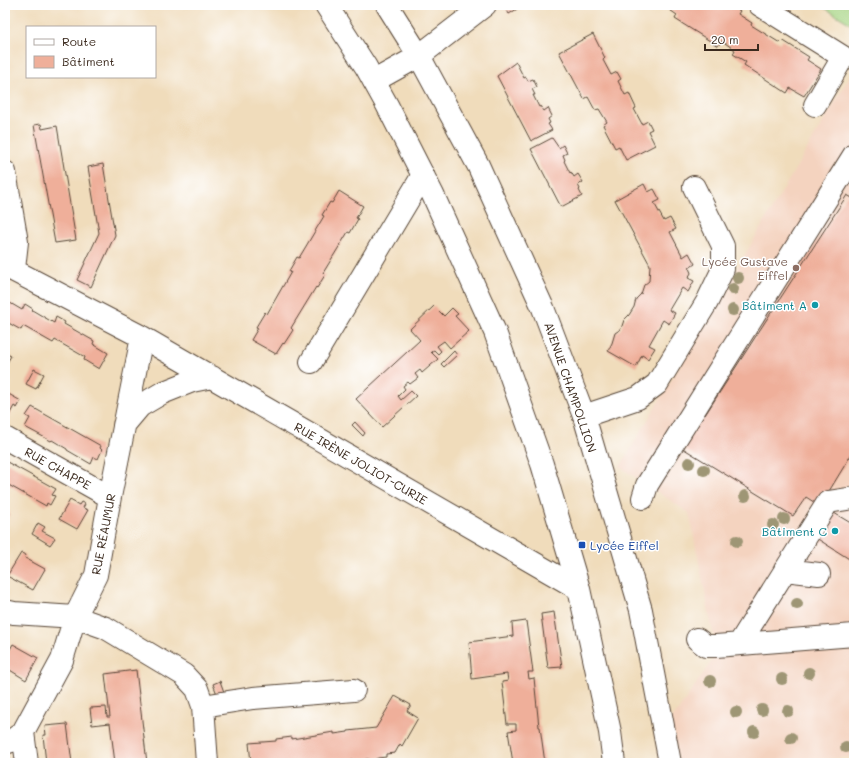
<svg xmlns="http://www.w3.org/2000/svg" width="859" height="768" viewBox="0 0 859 768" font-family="Mali,sans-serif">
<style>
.built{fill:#f4d3bf}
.green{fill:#a4d380;stroke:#707e4f}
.building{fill:#efaf9a}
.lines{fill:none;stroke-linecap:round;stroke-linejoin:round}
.minor-casing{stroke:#564536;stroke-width:24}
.major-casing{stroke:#564536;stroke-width:24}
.minor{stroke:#fff;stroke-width:22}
.major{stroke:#fff;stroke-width:22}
.tree{fill:#9e9675}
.education-dot{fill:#8d6e63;stroke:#fff;stroke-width:1.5}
.culture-dot{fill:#0f9aa8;stroke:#fff;stroke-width:1.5}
.transit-dot{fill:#1a4fb4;stroke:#fff;stroke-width:1.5}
.labels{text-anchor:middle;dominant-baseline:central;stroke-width:3;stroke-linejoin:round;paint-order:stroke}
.education-label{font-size:12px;fill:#785e54;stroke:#fff;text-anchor:end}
.culture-label{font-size:12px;fill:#0d838f;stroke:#fff;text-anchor:end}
.street-label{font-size:12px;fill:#3b2a1e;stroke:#fff}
.transit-label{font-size:12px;fill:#164399;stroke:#fff;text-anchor:start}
</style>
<rect width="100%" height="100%" fill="#fff"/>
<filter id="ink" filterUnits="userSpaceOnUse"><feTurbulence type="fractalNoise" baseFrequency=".025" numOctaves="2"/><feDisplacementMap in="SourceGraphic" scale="8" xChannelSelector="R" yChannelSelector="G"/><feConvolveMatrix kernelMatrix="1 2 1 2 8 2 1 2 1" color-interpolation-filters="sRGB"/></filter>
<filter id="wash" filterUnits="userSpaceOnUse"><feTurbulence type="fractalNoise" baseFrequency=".012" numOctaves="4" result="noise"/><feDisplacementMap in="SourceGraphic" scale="16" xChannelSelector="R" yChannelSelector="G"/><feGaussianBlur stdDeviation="0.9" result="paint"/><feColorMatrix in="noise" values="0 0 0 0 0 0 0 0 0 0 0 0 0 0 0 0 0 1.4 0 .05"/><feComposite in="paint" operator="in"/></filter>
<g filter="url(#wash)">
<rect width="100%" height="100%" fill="#f0dcbb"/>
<!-- built -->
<path class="built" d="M 854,69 L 854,757 L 780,763 L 670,763 L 664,727 L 675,715 L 717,653 L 689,513 L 620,467 Z"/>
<!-- green -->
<path class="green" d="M 820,5 L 854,5 L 854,26 Z"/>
<g id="blocks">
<!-- building -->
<path class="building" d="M 514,5 L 517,9 L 509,14 L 506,9 Z
M 657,5 L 731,5 L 740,11 L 738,14 L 752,23 L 751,25 L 780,43 L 782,40 L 809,57 L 807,60 L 821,69 L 804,96 L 790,88 L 787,93 L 744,65 L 746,62 L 733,54 L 735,50 L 722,41 L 718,46 L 675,19 L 677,15 L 664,6 L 662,9 Z
M 593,34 L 605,58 L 603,60 L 611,75 L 617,72 L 621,79 L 618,81 L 625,95 L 629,93 L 636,108 L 634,109 L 642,124 L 648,121 L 652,129 L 648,131 L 655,145 L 626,160 L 619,146 L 615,148 L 603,125 L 607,122 L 599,109 L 595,110 L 588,97 L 584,99 L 559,52 Z
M 516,62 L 524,78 L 526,77 L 528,81 L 533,79 L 537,87 L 532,89 L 535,95 L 533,95 L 539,107 L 541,106 L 544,111 L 548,108 L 552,116 L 548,119 L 550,123 L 548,124 L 552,130 L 531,141 L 497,76 Z
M 41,124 L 42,129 L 57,126 L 76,240 L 55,243 L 34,125 Z
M 552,138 L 559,148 L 563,145 L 567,153 L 563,155 L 565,160 L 564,161 L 570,173 L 571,172 L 574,177 L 578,174 L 583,182 L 578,185 L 580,189 L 579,190 L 582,196 L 561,207 L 531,149 Z
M 103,164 L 115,235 L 91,287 L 77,280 L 99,233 L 88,167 Z
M 644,184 L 648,192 L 654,189 L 660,200 L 654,203 L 664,221 L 670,218 L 676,229 L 670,232 L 683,257 L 689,253 L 695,264 L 689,268 L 691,273 L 688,278 L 694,281 L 688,292 L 682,288 L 669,310 L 675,313 L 669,324 L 663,320 L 649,345 L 655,348 L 648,359 L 642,355 L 636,367 L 608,351 L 612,343 L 615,333 L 621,329 L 624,320 L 629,315 L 634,307 L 636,299 L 641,294 L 644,285 L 649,281 L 650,265 L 615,200 Z
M 339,191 L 363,206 L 356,218 L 358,219 L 350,233 L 348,232 L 323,273 L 325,275 L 317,288 L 316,287 L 291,328 L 293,330 L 284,344 L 283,343 L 276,354 L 251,340 L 258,328 L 256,327 L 265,312 L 267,314 L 291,272 L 289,271 L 297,257 L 299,258 L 324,216 L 322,215 L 330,202 L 332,203 Z
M 847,195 L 854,199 L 854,450 L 820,506 L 806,497 L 793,516 L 676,444 L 697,411 L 705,415 Z
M 5,300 L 22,310 L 25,304 L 33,309 L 32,310 L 54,323 L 56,317 L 65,322 L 64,324 L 94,341 L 93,344 L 108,353 L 99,369 L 84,360 L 85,357 L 55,340 L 53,343 L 23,326 L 21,330 L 5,321 Z
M 434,306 L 444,316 L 452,308 L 458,314 L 455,316 L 469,331 L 450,348 L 444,341 L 437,346 L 441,351 L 438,354 L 434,350 L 431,352 L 438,359 L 422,373 L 420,370 L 415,374 L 418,378 L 410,384 L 408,382 L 403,386 L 405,389 L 398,396 L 401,400 L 411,391 L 416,396 L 382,427 L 356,399 L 420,340 L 410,329 Z
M 454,351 L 457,355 L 444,367 L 441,364 Z
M 5,353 L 11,356 L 5,366 Z
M 34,369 L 44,374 L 36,389 L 26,384 Z
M 5,392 L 21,401 L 17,408 L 14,406 L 8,417 L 5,416 Z
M 32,407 L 101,446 L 100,448 L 102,450 L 98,459 L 94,457 L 91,464 L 67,450 L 67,449 L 52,440 L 51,441 L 25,427 L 30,418 L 26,416 Z
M 355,422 L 365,433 L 363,436 L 352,425 Z
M 7,462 L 56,489 L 52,495 L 55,496 L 50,505 L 47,503 L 46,506 L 5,483 L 5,466 Z
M 70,500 L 79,505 L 81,502 L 85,504 L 83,508 L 88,510 L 77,529 L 59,519 Z
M 5,510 L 10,513 L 5,522 Z
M 829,510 L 854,525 L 854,562 L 813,536 Z
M 38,523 L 45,527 L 42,531 L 55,538 L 50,545 L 32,534 Z
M 21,553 L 26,555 L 25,558 L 45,569 L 33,590 L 7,576 Z
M 554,612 L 562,667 L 548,668 L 541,614 Z
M 526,621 L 533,672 L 528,672 L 529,679 L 534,678 L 539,727 L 540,727 L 545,763 L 513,763 L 508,731 L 516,730 L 516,724 L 507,724 L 502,682 L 508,681 L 507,674 L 472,679 L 469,642 L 513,636 L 512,623 Z
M 13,644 L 38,658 L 26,680 L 5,667 L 5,658 Z
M 136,670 L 147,763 L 115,763 L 110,723 L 92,725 L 90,708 L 106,707 L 107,717 L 110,717 L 105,674 Z
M 220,681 L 224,692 L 217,694 L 213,684 Z
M 395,696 L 411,705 L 407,711 L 418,718 L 402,746 L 400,744 L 395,753 L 386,754 L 386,757 L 378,758 L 374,760 L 367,759 L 362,760 L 359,762 L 354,760 L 335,763 L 251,763 L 249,743 L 276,741 L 276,739 L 292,737 L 292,739 L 334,732 L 334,734 L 348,732 L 348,731 L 376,728 Z
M 67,724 L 72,763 L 46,763 L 43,735 L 46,735 L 45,726 Z"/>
</g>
</g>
<g filter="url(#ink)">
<use href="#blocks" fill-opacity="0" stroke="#564536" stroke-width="1"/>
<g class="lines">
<!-- minor casing -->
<g class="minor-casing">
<path id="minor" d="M 760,5 L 843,57 L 815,105
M 374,81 L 419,56 L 485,5
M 5,172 L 17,242 L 14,269
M 5,266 L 142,337 L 579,589
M 311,362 L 423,175
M 584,416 L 638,398 L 657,384 L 707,302 L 723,269 L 723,246 L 694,187
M 124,425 L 140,406 L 162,393 L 192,381 L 212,377
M 5,438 L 110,497
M 643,498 L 647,485 L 854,155
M 785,570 L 819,574
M 5,611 L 14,613 L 75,617 L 96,575 L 110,497 L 142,337
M 697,639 L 706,646 L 716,646 L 854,635
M 739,644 L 828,502 L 854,498
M 203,706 L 253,698 L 354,690
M 23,732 L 27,763
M 5,743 L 11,741 L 23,732 L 62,660 L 75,617 L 106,628 L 184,675 L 197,689 L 203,706 L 207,763"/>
</g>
<!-- major casing -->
<g class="major-casing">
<path id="major" d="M 326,5 L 366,67 L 387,105 L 433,195 L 495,332 L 542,464 L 579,589 L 610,732 L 614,763
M 387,5 L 419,56 L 478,165 L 543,308 L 584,416 L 641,610 L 670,763"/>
</g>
<!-- minor -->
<use href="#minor" class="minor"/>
<!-- major -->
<use href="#major" class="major"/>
</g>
<!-- trees -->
<g class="tree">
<circle cx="738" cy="278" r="6"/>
<circle cx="733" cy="289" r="6"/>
<circle cx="733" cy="310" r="6"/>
<circle cx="689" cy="463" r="6"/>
<circle cx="704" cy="470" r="6"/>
<circle cx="745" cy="496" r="6"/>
<circle cx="784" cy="519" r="6"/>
<circle cx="773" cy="525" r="6"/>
<circle cx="737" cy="541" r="6"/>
<circle cx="797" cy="604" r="6"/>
<circle cx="809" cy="673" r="6"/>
<circle cx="782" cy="679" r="6"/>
<circle cx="710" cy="681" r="6"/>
<circle cx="762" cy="710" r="6"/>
<circle cx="788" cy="711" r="6"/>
<circle cx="736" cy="712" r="6"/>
<circle cx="754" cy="732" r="6"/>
<circle cx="791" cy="738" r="6"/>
<circle cx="846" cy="747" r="6"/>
</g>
</g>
<!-- markers -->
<circle class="education-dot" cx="796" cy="268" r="4"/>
<g class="culture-dot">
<circle cx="815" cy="305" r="4"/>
<circle cx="835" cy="531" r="4"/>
</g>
<rect class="transit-dot" x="578" y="541" width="8" height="8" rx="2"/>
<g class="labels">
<!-- education labels -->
<g class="education-label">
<text x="788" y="261">Lycée Gustave<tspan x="788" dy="14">Eiffel</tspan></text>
</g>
<!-- culture labels -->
<g class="culture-label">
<text x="807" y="305">Bâtiment A</text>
<text x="827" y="531">Bâtiment C</text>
</g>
<!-- street labels -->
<g class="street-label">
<text transform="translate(571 387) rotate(71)">AVENUE CHAMPOLLION</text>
<text transform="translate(361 463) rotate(30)">RUE IRÈNE JOLIOT-CURIE</text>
<text transform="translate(58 468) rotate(29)">RUE CHAPPE</text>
<text transform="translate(103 534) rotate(-79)">RUE RÉAUMUR</text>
</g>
<!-- transit labels -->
<g class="transit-label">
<text x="590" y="545">Lycée Eiffel</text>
</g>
</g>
<!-- margin -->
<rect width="859" height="768" fill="none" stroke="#fff" stroke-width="20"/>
<!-- legend -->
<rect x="26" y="26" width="130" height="52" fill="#ffffff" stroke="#b1aaa5"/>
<rect x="34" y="39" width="20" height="6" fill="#ffffff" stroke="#b1aaa5"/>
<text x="62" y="46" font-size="12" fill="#3b2a1e">Route</text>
<rect x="34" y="56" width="20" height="12" fill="#efaf9a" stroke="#b1aaa5"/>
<text x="62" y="66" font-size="12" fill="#3b2a1e">Bâtiment</text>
<!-- scale -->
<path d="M705 44v6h53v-6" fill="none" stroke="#3b2a1e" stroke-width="2"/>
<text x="711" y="44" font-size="12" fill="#3b2a1e" stroke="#ffffff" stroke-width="3" paint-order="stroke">20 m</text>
</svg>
